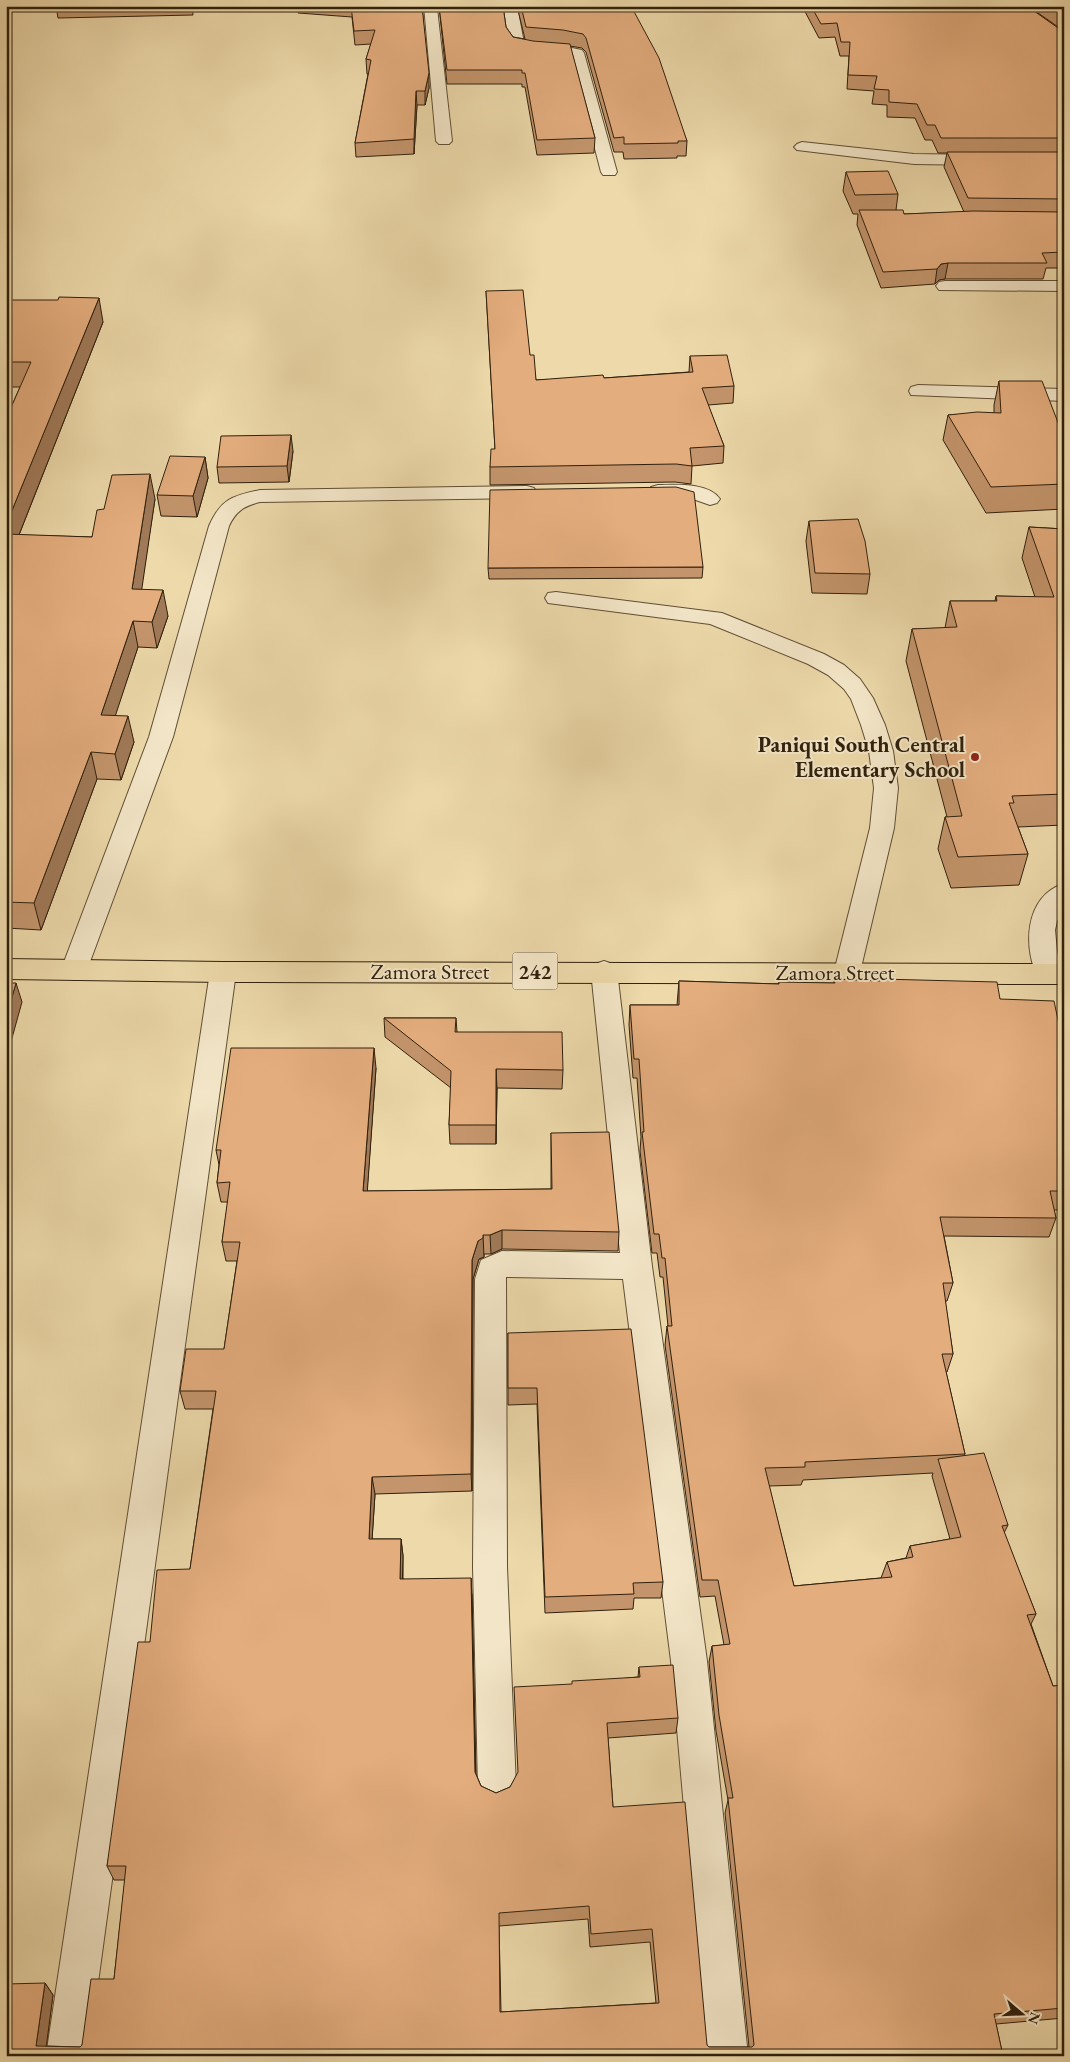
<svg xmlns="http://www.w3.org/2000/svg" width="1070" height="2062" viewBox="0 0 1070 2062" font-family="'EB Garamond',serif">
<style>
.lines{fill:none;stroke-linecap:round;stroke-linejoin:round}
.minor-casing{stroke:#5f4e34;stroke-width:2}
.major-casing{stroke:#30200c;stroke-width:2}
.minor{fill:#f3e6c8;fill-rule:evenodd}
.major{fill:#edd9aa;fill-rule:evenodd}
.wall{fill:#c4956c;stroke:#30200c;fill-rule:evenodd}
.shaded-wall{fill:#a07958;stroke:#30200c}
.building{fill:#e4ad7e;stroke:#30200c;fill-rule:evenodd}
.poi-dot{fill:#8f2418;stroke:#f3e6c8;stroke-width:2}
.labels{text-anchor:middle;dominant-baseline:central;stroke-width:4;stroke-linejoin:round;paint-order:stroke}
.shield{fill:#f3e6c8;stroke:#6a5b44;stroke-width:1}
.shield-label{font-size:21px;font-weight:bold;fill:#30200c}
.poi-label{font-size:22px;font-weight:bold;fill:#30200c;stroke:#f3e6c8;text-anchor:end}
.street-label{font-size:22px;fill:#30200c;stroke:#f3e6c8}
</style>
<rect width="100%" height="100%" fill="#edd9aa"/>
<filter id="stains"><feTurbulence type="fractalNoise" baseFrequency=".004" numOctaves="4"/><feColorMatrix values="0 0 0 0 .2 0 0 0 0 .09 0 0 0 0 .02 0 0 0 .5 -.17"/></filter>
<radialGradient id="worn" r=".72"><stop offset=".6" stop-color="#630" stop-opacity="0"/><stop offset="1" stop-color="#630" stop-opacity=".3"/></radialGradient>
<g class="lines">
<!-- minor casing -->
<g class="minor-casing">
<path id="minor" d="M 424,6 L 436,6 L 437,8 L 452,141 L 449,144 L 439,144 L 436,141 Z
M 503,6 L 517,6 L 524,43 L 562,46 L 582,50 L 584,53 L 617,172 L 615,175 L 603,175 L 601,172 L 571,56 L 533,53 L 513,49 L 508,40 Z
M 802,142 L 914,154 L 982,155 L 988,157 L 990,160 L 988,163 L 982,165 L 914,164 L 797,150 L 794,147 L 797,144 Z
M 945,281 L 1064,281 L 1064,291 L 939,290 L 936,286 L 939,282 Z
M 918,385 L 1064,389 L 1064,401 L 911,395 L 909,391 L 911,387 Z
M 658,485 C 676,485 708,482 720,499 L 717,503 L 710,505 L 690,498 L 651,495 L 648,491 L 651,487 Z
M 527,486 L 534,488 L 537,492 L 534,496 L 527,498 L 260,502 C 244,506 236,511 229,526 L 173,737 L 87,970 L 83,977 L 74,980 L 65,977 L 61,970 L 149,737 L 209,526 C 221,499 232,496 260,490 Z
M 556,592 L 722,613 L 824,654 L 844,665 L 860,679 L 873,698 L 885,725 L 893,751 L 898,788 L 894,828 L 860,972 L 856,979 L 847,982 L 838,979 L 834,972 L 870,828 L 874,788 L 869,751 L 861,725 L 851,699 L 844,689 L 828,675 L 808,664 L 710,624 L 548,603 L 545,598 L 548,593 Z
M 1064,884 L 1064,909 L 1057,921 L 1055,930 L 1057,951 L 1062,974 L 1058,981 L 1049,984 L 1040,981 C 1022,951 1024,895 1064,884 Z
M 604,961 L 613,964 L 617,971 L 652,1266 L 707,1661 L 748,2056 L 706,2056 L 671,1661 L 623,1279 L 506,1277 L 507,1567 L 516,1787 L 510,1800 L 497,1806 L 484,1800 L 478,1787 L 473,1567 L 475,1279 L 481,1260 L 502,1251 L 620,1253 L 591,971 L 595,964 Z
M 223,962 L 232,965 L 236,972 L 88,2056 L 46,2056 L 210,972 L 214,965 Z"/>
</g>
<!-- major casing -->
<g class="major-casing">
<path id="major" d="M 6,959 L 223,962 L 1064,964 L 1064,984 L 223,982 L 6,979 Z"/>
</g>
<!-- minor -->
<use href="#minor" class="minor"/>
<!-- major -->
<use href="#major" class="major"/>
</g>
<!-- wall -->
<path class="wall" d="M 56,6 L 192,6 L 193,15 L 58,18 Z
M 298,6 L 422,6 L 429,88 L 425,105 L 417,105 L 414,154 L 356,157 L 355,143 L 368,74 L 367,74 L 366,59 L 371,44 L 355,45 L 352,17 L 298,13 Z
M 439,6 L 503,6 L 506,27 L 513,37 L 525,39 L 517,6 L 631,6 L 687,141 L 686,156 L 677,156 L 677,158 L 624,159 L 623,152 L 614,152 L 586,52 L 582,48 L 570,46 L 595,138 L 594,153 L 537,155 L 525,87 L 522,87 L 522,84 L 447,84 Z
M 802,6 L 1027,6 L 1061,30 L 1064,31 L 1064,268 L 1046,268 L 1043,279 L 945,279 L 939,280 L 935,284 L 881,288 L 857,225 L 858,214 L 853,214 L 843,191 L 846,172 L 898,194 L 896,210 L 904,214 L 964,212 L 944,167 L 947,153 L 938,153 L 932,140 L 925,140 L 915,118 L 887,117 L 887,105 L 872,104 L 874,91 L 847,89 L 849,56 L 840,56 L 835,37 L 819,38 Z
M 1028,6 L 1064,6 L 1064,31 Z
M 486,291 L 530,355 L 536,380 L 604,378 L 689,372 L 690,356 L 734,386 L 733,403 L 708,405 L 724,446 L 723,463 L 692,466 L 691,484 L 675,482 L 490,485 L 490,467 L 495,449 Z
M 6,312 L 103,322 L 19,535 L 92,537 L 104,509 L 155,499 L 141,589 L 168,616 L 157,648 L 138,647 L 115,715 L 134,742 L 121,780 L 97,779 L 41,930 L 6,928 L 6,419 L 20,387 L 6,387 Z
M 999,381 L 1064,438 L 1064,509 L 986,513 L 943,440 L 948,415 L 994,413 L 994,405 Z
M 293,451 L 289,482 L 219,483 L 217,467 Z
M 205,457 L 208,478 L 197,517 L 161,516 L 157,495 Z
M 809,521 L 870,574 L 867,594 L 812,593 L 806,541 Z
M 1029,527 L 1064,529 L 1064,825 L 1018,827 L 1028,854 L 1019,885 L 951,888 L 938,849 L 945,817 L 947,817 L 906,661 L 912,629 L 945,628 L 950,601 L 995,601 L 996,596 L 1035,597 L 1022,558 Z
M 703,567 L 702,578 L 489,579 L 488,568 Z
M 834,979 L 880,981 L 880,979 L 1000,999 L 1064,1048 L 1064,1210 L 1054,1210 L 1056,1218 L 1049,1237 L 944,1236 L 953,1283 L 947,1301 L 945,1301 L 953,1354 L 947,1372 L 946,1372 L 965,1454 L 964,1456 L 1008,1525 L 1004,1533 L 1036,1614 L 1031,1624 L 1053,1686 L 1064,1685 L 1064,2018 L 996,2024 L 1003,2056 L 6,2056 L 45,1983 L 53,1995 L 46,2046 L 80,2047 L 82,2045 L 114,1979 L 125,1880 L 114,1880 L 107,1866 L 150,1642 L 190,1569 L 213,1409 L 185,1409 L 180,1391 L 224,1349 L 237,1261 L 226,1261 L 222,1242 L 228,1202 L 221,1202 L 217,1183 L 219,1165 L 216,1150 L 376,1068 L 367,1191 L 551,1189 L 551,1133 L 619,1232 L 618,1251 L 502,1249 L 491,1254 L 484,1254 L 484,1257 L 479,1259 L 473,1279 L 472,1491 L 375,1494 L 372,1539 L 401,1539 L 403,1556 L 403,1579 L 472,1594 L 476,1774 L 481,1786 L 496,1793 L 510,1787 L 572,1684 L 638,1677 L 639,1667 L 678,1718 L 676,1733 L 608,1738 L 613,1807 L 707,2045 L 709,2047 L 749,2047 L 725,1813 L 728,1800 L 716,1731 L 709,1662 L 712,1646 L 724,1645 L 715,1596 L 700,1597 L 665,1345 L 667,1326 L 668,1326 L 663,1277 L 660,1277 L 657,1253 L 652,1253 L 640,1151 L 641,1137 L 637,1078 L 633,1078 L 629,1025 L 630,1005 L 677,1005 L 679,981 L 779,984 L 779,982 L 834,983 ZM 933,1473 L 932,1476 L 950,1539 L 910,1546 L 906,1558 L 887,1562 L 881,1578 L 794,1586 L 769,1486 L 801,1485 L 803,1480 ZM 588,1919 L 590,1947 L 650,1942 L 656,2003 L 501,2012 L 499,1926 Z
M 384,1018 L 456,1018 L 457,1032 L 563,1070 L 562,1089 L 497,1088 L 496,1144 L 450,1144 L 449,1125 L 451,1088 L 385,1037 Z
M 508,1333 L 663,1582 L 661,1598 L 634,1598 L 633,1609 L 545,1613 L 537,1404 L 508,1405 Z"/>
<!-- shaded-wall -->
<path class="shaded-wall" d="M 429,73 L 429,88 L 425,105 L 425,91 Z
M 416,91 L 417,105 L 414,154 L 414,139 Z
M 948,263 L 945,279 L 939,280 L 935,284 L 937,269 L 941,264 Z
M 99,298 L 103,322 L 9,560 L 6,549 L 6,525 Z
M 291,435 L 293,451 L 289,482 L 287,466 Z
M 205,457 L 208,478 L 197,517 L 193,496 Z
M 150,474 L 155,499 L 138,615 L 132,589 Z
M 163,590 L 168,616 L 157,648 L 152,622 Z
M 133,621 L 138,647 L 107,741 L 101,715 Z
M 128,716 L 134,742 L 121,780 L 115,754 Z
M 91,752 L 97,779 L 41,930 L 34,903 Z
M 16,983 L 22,1002 L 7,1056 L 9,1062 L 6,1073 L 6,1018 Z
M 374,1048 L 376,1068 L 366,1210 L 363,1191 Z
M 496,1069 L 497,1088 L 496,1144 Z
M 502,1230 L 502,1249 L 491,1254 L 490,1235 Z
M 483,1235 L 484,1257 L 479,1259 L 473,1279 L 472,1491 L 471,1474 L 472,1260 L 478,1241 Z
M 372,1477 L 375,1494 L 371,1556 L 369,1539 Z
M 401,1539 L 403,1556 L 402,1596 L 400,1579 Z
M 471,1578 L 472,1594 L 476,1787 L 475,1772 Z
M 45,1983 L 53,1995 L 45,2056 L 36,2046 Z"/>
<!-- building -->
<path class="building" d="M 351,6 L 422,6 L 429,73 L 425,91 L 416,91 L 414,139 L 355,143 L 371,60 L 366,59 L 375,30 L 354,31 Z
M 439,6 L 503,6 L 506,27 L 513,37 L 533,41 L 570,44 L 595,138 L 537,140 L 525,73 L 522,73 L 522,70 L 447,70 Z
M 521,6 L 631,6 L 659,58 L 687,141 L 678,141 L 678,143 L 624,144 L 624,137 L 614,138 L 586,38 L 583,34 L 563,30 L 526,27 Z
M 811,6 L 868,6 L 871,8 L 900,6 L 1027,6 L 1061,30 L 1064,31 L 1064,138 L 941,138 L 935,125 L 927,125 L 917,104 L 889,102 L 889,90 L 874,89 L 877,76 L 848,75 L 850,42 L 841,42 L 837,23 L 821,24 Z
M 1051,6 L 1064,6 L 1064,15 Z
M 947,152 L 1064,152 L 1064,199 L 968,198 Z
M 888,171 L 898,194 L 855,195 L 846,172 Z
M 859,210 L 903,210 L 904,214 L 973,211 L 1064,212 L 1064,252 L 1042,253 L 1047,263 L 948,263 L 941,264 L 937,269 L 883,272 Z
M 523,290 L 530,355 L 534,355 L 536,380 L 603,375 L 604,378 L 693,372 L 690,356 L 727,355 L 734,386 L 702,388 L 724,446 L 690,448 L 692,466 L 676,464 L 490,467 L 491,449 L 495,449 L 486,291 Z
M 59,297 L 99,298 L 6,525 L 6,419 L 31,362 L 6,362 L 6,312 L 11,300 L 58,300 Z
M 999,381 L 1042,381 L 1064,438 L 1064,484 L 991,487 L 948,415 L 977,412 L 1001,413 Z
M 291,435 L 287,466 L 217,467 L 221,436 Z
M 170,456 L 205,457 L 193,496 L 157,495 Z
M 150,474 L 132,589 L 163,590 L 152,622 L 133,621 L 101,715 L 128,716 L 115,754 L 91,752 L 34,903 L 6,902 L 6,534 L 92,537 L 97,510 L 104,509 L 112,475 Z
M 676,487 L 694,492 L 703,567 L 488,568 L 490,490 Z
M 858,519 L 865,541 L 870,574 L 815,573 L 809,521 Z
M 1029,527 L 1064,529 L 1064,794 L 1012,796 L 1014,803 L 1009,803 L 1028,854 L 958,857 L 945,817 L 962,816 L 912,629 L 957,627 L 950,601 L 997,601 L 996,596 L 1054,597 Z
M 834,979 L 880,981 L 880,979 L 997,982 L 1000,999 L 1054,1001 L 1064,1048 L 1064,1191 L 1050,1191 L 1056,1218 L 940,1217 L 953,1283 L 943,1283 L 953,1354 L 942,1354 L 965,1454 L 805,1462 L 805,1467 L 765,1468 L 794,1586 L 892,1577 L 887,1562 L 913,1557 L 910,1546 L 961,1537 L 938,1459 L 984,1453 L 1008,1525 L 1002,1526 L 1036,1614 L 1027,1615 L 1053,1686 L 1064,1685 L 1064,2008 L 994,2014 L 1003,2056 L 6,2056 L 6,1984 L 45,1983 L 36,2046 L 80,2047 L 82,2045 L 91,1979 L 114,1979 L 126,1866 L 107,1866 L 138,1642 L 150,1642 L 157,1570 L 190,1569 L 216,1391 L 180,1391 L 186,1349 L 224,1349 L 240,1242 L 222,1242 L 230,1182 L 217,1183 L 221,1150 L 216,1150 L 231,1048 L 374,1048 L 363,1191 L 552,1189 L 551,1133 L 609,1132 L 619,1232 L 502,1230 L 490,1235 L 483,1235 L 483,1238 L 478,1241 L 472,1260 L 471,1474 L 372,1477 L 369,1539 L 401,1539 L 400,1579 L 471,1578 L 475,1772 L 481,1786 L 496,1793 L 510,1787 L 518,1772 L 514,1687 L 572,1684 L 572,1681 L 640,1677 L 639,1667 L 673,1665 L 678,1718 L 607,1723 L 613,1807 L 685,1802 L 707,2045 L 709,2047 L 752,2047 L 754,2045 L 728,1798 L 733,1798 L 719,1715 L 712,1646 L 730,1644 L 718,1580 L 702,1580 L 667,1326 L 672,1326 L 665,1258 L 662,1258 L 659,1234 L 654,1234 L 642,1132 L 644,1132 L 639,1059 L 634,1059 L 630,1005 L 679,1005 L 679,981 L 779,984 L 779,982 L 835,983 ZM 589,1906 L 591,1934 L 652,1929 L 659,2003 L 500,2012 L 499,1913 Z
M 6,983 L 16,983 L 6,1018 Z
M 384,1018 L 456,1018 L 455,1032 L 562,1032 L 563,1070 L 496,1069 L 496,1125 L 449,1125 L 451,1071 Z
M 631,1329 L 663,1582 L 633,1583 L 634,1594 L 545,1597 L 537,1388 L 508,1388 L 508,1333 Z"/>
<!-- markers -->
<circle class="poi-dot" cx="975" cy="757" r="5"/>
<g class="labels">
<!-- shield labels -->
<rect class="shield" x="512.5" y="952.5" width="45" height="37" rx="4"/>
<g class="shield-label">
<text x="535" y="971">242</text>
</g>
<!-- poi labels -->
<g class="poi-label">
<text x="965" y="744">Paniqui South Central<tspan x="965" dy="25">Elementary School</tspan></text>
</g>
<!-- street labels -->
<g class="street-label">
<text x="430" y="971">Zamora Street</text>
<text x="835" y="972">Zamora Street</text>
</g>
</g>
<!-- margin -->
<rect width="1070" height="2062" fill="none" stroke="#edd9aa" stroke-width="25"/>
<rect x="8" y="8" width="1055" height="2047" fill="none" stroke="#30200c" stroke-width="2.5"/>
<rect x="12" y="12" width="1045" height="2037" fill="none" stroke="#30200c"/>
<!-- north arrow -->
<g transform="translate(1022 2014) rotate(109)" stroke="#f3e6c8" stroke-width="4" paint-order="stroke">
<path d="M0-4L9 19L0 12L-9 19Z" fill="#30200c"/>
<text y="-8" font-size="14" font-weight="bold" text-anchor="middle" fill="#30200c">N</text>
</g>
<rect width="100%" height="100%" filter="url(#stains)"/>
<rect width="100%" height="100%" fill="url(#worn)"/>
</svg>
